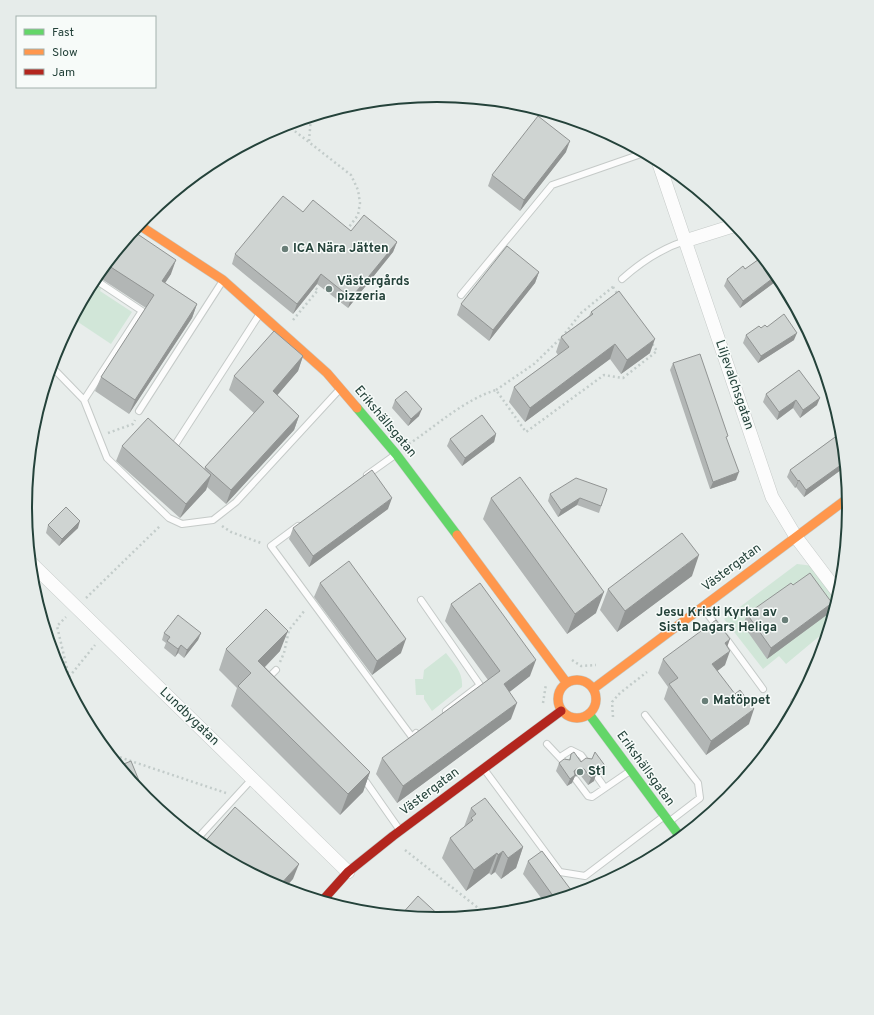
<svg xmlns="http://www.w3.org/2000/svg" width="874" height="1015" viewBox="0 0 874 1015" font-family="Overpass,sans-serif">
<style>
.green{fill:#d1e6d8}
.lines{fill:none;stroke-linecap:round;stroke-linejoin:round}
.lane-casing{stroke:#c5cac8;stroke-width:8}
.street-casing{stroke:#c5cac8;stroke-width:14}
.fast-casing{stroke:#c3cbc8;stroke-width:10}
.slow-casing{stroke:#c3cbc8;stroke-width:10}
.jam-casing{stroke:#c3cbc8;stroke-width:10}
.path{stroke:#c3ccca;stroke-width:2.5;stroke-dasharray:2 3;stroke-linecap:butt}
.lane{stroke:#fcfcfc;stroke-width:6}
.street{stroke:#fcfcfc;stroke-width:13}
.fast{stroke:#63d668;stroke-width:9}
.slow{stroke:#ff974d;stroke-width:9}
.jam{stroke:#b3261e;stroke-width:9}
.wall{fill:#b2b6b5}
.shaded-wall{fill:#919493}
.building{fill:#cfd4d2;stroke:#919493}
.poi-dot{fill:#697e78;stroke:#f7fbf9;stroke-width:1.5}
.labels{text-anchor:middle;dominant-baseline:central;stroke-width:3;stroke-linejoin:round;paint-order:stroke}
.poi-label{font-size:13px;font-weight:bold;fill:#24423a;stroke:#f7fbf9;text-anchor:start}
.street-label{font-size:13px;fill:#24423a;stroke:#f7fbf9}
.rim{fill:none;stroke:#24423a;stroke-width:2}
</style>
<rect width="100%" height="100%" fill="#e8edeb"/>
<!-- green -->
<path class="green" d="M 93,281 L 102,287 L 100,291 L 132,312 L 111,344 L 75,320 L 84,306 L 81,304 Z
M 797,564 L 814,566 L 838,598 L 828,629 L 786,664 L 779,656 L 763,669 L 724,619 Z
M 446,653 C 455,665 463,672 462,687 L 432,711 L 424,699 L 424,695 L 416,695 L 415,679 L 423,679 L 424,670 Z"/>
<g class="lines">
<!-- lane casing -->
<g class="lane-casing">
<path id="lane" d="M 622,279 C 641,262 660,249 685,241
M 461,295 L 552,185 L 644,153
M 51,366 L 84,400 L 107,458 L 169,518 L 182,524 L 213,520 L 236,502 L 339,390
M 84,400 L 142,311 L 94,279
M 139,411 L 222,282
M 175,445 L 259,315
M 367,475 L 395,455
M 298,526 L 271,546 L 412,737 L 416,733
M 421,600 L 480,685 L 446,711
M 703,608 L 718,628
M 725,637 L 763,689
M 266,680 L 276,670
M 793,712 L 794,702 L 801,697
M 645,715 L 698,783 L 700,798 L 670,821
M 547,744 L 562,760
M 560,757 L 571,750 L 581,755 L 587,763
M 484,769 L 560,872 L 585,876 L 663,817
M 362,776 L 399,829
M 598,778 L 605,788
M 576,780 L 588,796 L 592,797 L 630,771
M 196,840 L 252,779"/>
</g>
<!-- street casing -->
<g class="street-casing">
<path id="street" d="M 658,161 L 772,497 L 796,537 L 839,594
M 685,241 L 736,225
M 30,562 L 348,872"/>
</g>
<!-- fast casing -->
<g class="fast-casing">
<path id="fast" d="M 357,408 L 396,454 L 457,535
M 589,714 L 681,838"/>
</g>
<!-- slow casing -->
<g class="slow-casing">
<path id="slow" d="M 139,225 L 223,280 L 327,373 L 357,408
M 457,535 L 566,682
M558 699a19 19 0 1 1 38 0a19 19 0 1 1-38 0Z
M 593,689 L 848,498"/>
</g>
<!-- jam casing -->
<g class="jam-casing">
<path id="jam" d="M 322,901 L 348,872 L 393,836 L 561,711"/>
</g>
<!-- path -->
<path class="path" d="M 287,125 L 351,175 L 358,190 L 360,203 L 358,215 L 346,231
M 309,141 L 311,117
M 613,287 L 618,295
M 293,320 L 318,290 L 313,286
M 496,390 L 534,364 L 562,337 L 581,313 L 614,286
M 108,433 L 133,424 L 135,420
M 409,444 C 437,425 464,400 496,390 L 526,432 L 604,375 L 623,378 L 657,351 L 651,342
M 222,526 L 231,532 L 261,543
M 86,598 L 161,525
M 572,660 L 581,666 L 596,665
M 280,662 L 284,653 L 289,630 L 305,610
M 69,677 L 95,645
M 66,682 L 69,677 L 57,626 L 66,617
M 543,703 L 546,684
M 613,717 L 612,702 L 620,693 L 647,672
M 110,756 L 119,757 L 226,793
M 405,850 L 487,915"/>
<!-- lane -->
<use href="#lane" class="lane"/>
<!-- street -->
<use href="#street" class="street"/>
<!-- fast -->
<use href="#fast" class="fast"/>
<!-- slow -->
<use href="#slow" class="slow"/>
<!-- jam -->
<use href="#jam" class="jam"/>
</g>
<!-- wall -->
<path class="wall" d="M 566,152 L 520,211 L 488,186 L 492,175 Z
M 182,187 L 169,203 L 165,200 Z
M 303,212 L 351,231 L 397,242 L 393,252 L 348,308 L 317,284 L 293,314 L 232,264 L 235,254 Z
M 133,231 L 171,274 L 165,283 L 197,304 L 192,318 L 129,414 L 95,391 L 101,377 L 146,308 L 97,276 Z
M 762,257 L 778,276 L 775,282 L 740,308 L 724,286 L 727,279 L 745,269 Z
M 539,272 L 535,283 L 489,341 L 457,315 L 461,304 Z
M 591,312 L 650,353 L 621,374 L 610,359 L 525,422 L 509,402 L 514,387 L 558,355 L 556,352 L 561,337 L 589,316 Z
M 767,327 L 794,340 L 758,363 L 743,343 L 746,335 L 761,328 Z
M 303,356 L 298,371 L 277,395 L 299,416 L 294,430 L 226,504 L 207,487 L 206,490 L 180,518 L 116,461 L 122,446 L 204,469 L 205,467 L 254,413 L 229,390 L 234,376 Z
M 673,363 L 736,480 L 710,489 L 670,370 Z
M 799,370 L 817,405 L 800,418 L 793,408 L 777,420 L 763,402 L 766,394 Z
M 395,400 L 419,416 L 408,426 L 392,408 Z
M 842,432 L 845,467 L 804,497 L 796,487 L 795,488 L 787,477 L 790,470 Z
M 496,434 L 494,442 L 462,466 L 447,446 L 450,439 Z
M 607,489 L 599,513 L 577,505 L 558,517 L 548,501 L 550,494 Z
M 491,498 L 596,613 L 567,634 L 483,519 Z
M 388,509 L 309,567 L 289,539 L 293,528 Z
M 48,525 L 78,528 L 59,546 L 46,533 Z
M 692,576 L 617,632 L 600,610 L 608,589 Z
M 320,583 L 401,653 L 372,675 L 314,597 Z
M 793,585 L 832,603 L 828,614 L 767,659 L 743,625 L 747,614 Z
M 451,604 L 530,676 L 509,692 L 511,719 L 397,803 L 376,774 L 382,758 L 488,680 L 445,621 Z
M 164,633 L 201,633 L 198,640 L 184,658 L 178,653 L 175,657 L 164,648 L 166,643 L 162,640 Z
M 727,647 L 725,665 L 717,671 L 749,724 L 706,755 L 664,699 L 668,687 L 658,673 L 663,659 Z
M 226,649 L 280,651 L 265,667 L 370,772 L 363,792 L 340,815 L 231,706 L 237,688 L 219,670 Z
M 571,754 L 581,762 L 606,767 L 603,774 L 596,774 L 594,781 L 588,785 L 581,776 L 575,776 L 572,783 L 567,786 L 556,771 L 559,763 L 569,760 Z
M 471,808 L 523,847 L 516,868 L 501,879 L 495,872 L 491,875 L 489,873 L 466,891 L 442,858 L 450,838 L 464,827 Z
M 528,861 L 574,894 L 545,903 L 523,874 Z"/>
<!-- shaded-wall -->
<path class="shaded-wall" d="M 570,141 L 566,152 L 520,211 L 524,200 Z
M 182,187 L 169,203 L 171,195 Z
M 397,242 L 393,252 L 348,308 L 351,298 Z
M 176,260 L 171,274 L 157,295 L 162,281 Z
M 539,272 L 535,283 L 489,341 L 493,330 Z
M 321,274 L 317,284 L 293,314 L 297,304 Z
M 777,275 L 778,276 L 775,282 L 740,308 L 743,301 Z
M 197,304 L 192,318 L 129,414 L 135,400 Z
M 797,333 L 794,340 L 758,363 L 761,356 Z
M 655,339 L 650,353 L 621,374 L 627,360 Z
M 615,344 L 610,359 L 525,422 L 530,408 Z
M 303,356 L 298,371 L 268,406 L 273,391 Z
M 820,398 L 817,405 L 800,418 L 803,410 Z
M 796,400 L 793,408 L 777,420 L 779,412 Z
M 422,409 L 419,416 L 408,426 L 411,419 Z
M 299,416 L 294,430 L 226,504 L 231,490 Z
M 496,434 L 494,442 L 462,466 L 465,458 Z
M 845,462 L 845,467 L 804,497 L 806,490 Z
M 739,472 L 736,480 L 710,489 L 713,482 Z
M 211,475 L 206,490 L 180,518 L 186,504 Z
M 799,480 L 796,487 L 795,488 L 798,481 Z
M 392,498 L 388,509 L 309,567 L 313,556 Z
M 580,498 L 577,505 L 558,517 L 561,510 Z
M 80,521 L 78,528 L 59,546 L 62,539 Z
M 699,555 L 692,576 L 617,632 L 625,611 Z
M 604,592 L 596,613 L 567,634 L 575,614 Z
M 832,603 L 828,614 L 767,659 L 771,648 Z
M 288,631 L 280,651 L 251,681 L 258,661 Z
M 201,633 L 198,640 L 184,658 L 187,650 Z
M 406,639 L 401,653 L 372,675 L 377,661 Z
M 730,639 L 725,653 L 725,643 Z
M 181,645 L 178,653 L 175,657 L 178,649 Z
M 730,651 L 725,665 L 707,679 L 712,664 Z
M 536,660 L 530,676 L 498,701 L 504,684 Z
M 517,703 L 511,719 L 397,803 L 403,786 Z
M 754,709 L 749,724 L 706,755 L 711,741 Z
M 598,767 L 606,767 L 603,774 L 596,774 L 594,781 L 588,785 L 591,778 Z
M 578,768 L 584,769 L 581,776 L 575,776 L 572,783 L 567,786 L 570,779 L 574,771 Z
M 370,772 L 363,792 L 340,815 L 348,794 Z
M 523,847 L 516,868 L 501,879 L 508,858 Z
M 503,851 L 495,872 L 491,875 L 498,855 Z
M 497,853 L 489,873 L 466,891 L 474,870 Z
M 299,864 L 293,879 L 284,889 L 278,887 Z"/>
<!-- building -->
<path class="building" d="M 538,116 L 570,141 L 524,200 L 492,175 Z
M 283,196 L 303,212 L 313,200 L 351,231 L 364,215 L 397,242 L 351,298 L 321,274 L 297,304 L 235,254 Z
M 133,231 L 176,260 L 162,281 L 197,304 L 135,400 L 101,377 L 154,295 L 106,264 Z
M 507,246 L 539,272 L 493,330 L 461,304 Z
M 762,257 L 777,275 L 743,301 L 727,279 L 743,266 L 745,269 Z
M 619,291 L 655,339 L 627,360 L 615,344 L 530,408 L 514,387 L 569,347 L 561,337 L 593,314 L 591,312 Z
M 784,314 L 797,333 L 761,356 L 746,335 L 759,326 L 761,328 L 765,325 L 767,327 Z
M 274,331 L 303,356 L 273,391 L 299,416 L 231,490 L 205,467 L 264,402 L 234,376 Z
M 700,354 L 728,436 L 726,437 L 739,472 L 713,482 L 673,363 Z
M 799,370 L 820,398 L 803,410 L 796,400 L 779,412 L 766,394 Z
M 406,391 L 422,409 L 411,419 L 395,400 Z
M 482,415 L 496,434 L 465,458 L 450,439 Z
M 148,418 L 211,475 L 186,504 L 122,446 Z
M 842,432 L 845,462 L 806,490 L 799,480 L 798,481 L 790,470 Z
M 372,470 L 392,498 L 313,556 L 293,528 Z
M 520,477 L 604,592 L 575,614 L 491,498 Z
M 576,478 L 607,489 L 601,506 L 580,498 L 561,510 L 550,494 Z
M 66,507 L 80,521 L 62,539 L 48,525 Z
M 682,533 L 699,555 L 625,611 L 608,589 Z
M 349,561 L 406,639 L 377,661 L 320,583 Z
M 810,573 L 832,603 L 771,648 L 747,614 L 791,583 L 793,585 Z
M 480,583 L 536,660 L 504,684 L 517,703 L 403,786 L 382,758 L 500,671 L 451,604 Z
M 266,609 L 288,631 L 258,661 L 370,772 L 348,794 L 238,686 L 251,673 L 226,649 Z
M 178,615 L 201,633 L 187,650 L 181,645 L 178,649 L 167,641 L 170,637 L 164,633 Z
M 716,620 L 730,639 L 725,643 L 730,651 L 712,664 L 735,694 L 740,690 L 754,709 L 711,741 L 669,684 L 678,678 L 663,659 Z
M 574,752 L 581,762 L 586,758 L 592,759 L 595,752 L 606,767 L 598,767 L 597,773 L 591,778 L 584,769 L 578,768 L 574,771 L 575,775 L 570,779 L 559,763 L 564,759 L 570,760 L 571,754 Z
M 131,761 L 146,798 L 145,798 L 119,766 Z
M 485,798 L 523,847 L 508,858 L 503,851 L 498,855 L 497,853 L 474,870 L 450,838 L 473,820 L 471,818 L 476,814 L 471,808 Z
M 235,807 L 299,864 L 278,887 L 208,850 L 202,845 Z
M 542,851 L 574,894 L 556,900 L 528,861 Z
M 418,896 L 443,919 L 437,920 L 400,916 Z"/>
<!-- markers -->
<g class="poi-dot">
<circle cx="285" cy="249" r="4"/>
<circle cx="329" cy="289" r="4"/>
<circle cx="785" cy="620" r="4"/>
<circle cx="705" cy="701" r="4"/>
<circle cx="580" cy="772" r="4"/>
</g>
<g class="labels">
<!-- poi labels -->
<g class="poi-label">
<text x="293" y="249">ICA Nära Jätten</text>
<text x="337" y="282">Västergårds<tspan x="337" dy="15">pizzeria</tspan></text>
<text x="777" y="613" text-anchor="end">Jesu Kristi Kyrka av<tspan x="777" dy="15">Sista Dagars Heliga</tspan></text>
<text x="713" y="701">Matöppet</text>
<text x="588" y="772">St1</text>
</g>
<!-- street labels -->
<g class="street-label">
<text transform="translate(734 385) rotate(71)">Liljevalchsgatan</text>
<text transform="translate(385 422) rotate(50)">Erikshällsgatan</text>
<text transform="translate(732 568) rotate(-37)">Västergatan</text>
<text transform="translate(189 717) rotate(44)">Lundbygatan</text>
<text transform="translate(645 769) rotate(54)">Erikshällsgatan</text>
<text transform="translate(430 792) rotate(-37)">Västergatan</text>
</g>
</g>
<!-- crop -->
<path d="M0 0H874V1015H0ZM32 507a405 405 0 1 1 810 0a405 405 0 1 1-810 0Z" fill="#e6ecea" fill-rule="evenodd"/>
<path class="rim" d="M32 507a405 405 0 1 1 810 0a405 405 0 1 1-810 0Z"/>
<!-- legend -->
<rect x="16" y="16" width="140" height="72" fill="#f7fbf9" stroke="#a3b1ad"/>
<rect x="24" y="29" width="20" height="6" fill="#63d668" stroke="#a3b1ad"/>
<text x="52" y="36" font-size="12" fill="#24423a">Fast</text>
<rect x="24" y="49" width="20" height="6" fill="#ff974d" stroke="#a3b1ad"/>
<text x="52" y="56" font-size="12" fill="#24423a">Slow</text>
<rect x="24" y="69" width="20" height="6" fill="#b3261e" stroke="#a3b1ad"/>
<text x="52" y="76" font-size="12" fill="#24423a">Jam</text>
</svg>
